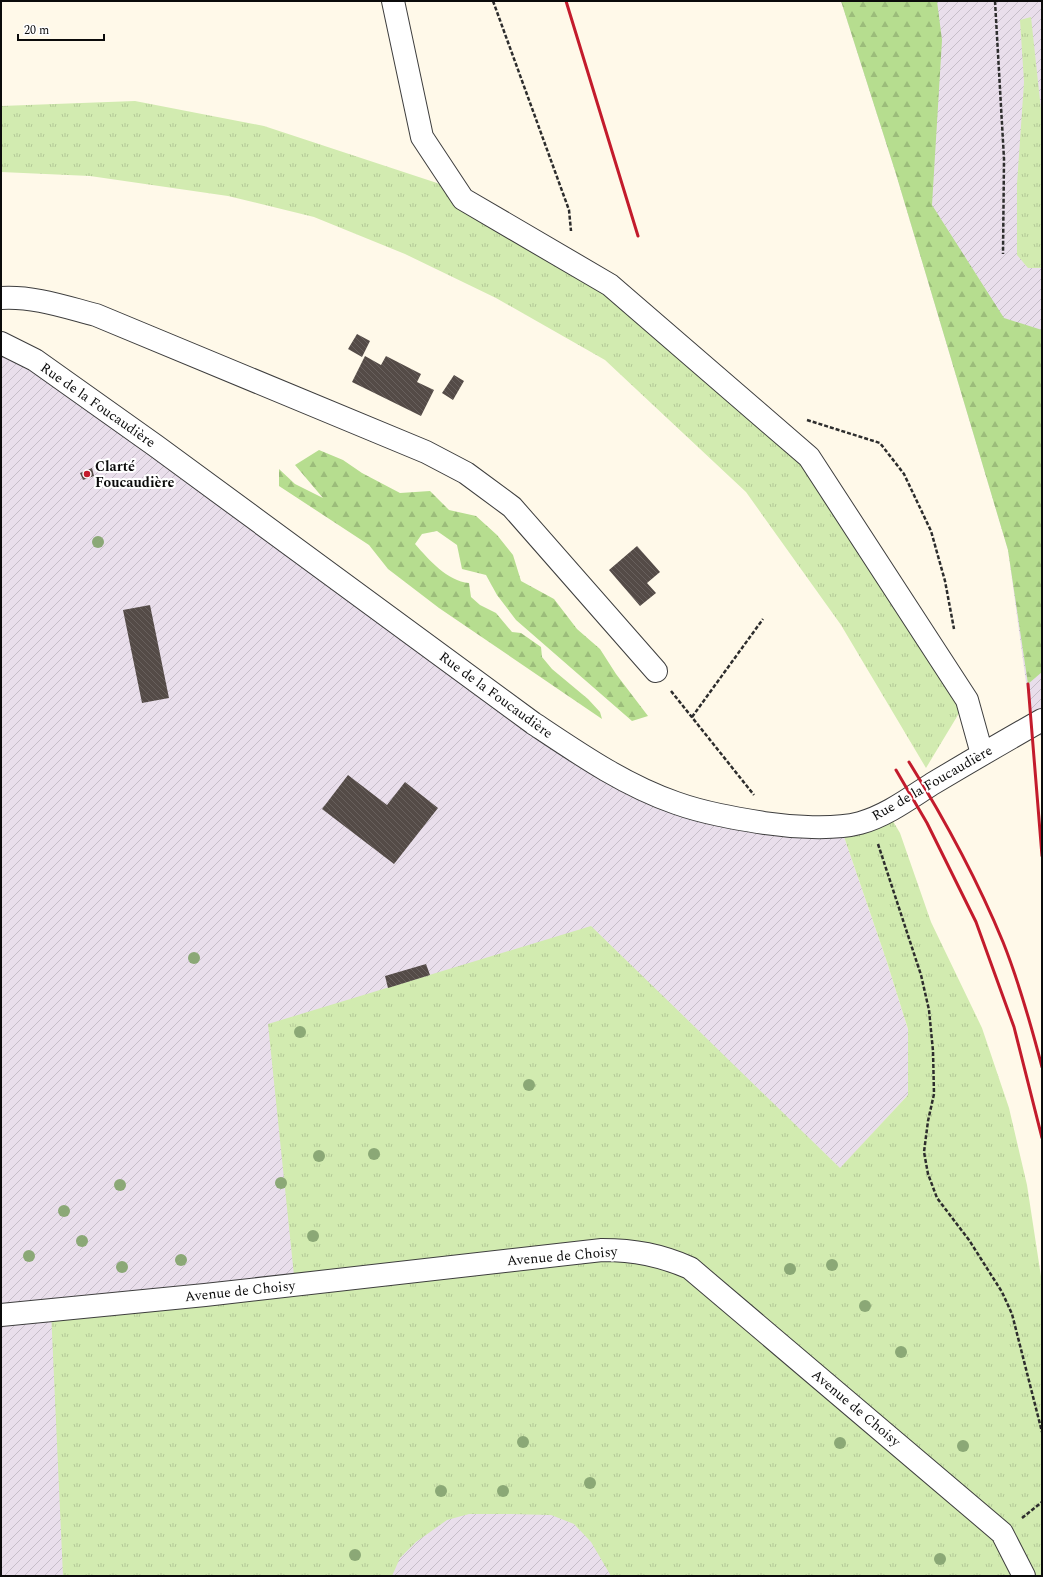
<svg xmlns="http://www.w3.org/2000/svg" width="1043" height="1577" viewBox="0 0 1043 1577" font-family="Spectral,serif">
<style>
.industrial{fill:url(#industrial-furrows)}
.grass{fill:url(#grass-tufts)}
.forest{fill:url(#forest-firs)}
.building{fill:url(#building-back-hatch)}
.lines{fill:none;stroke-linecap:round;stroke-linejoin:round}
.minor-casing{stroke:#3e3e3e;stroke-width:24}
.path{stroke:#2d2d2d;stroke-width:2.5;stroke-dasharray:4 2;stroke-linecap:butt}
.minor{stroke:#fff;stroke-width:22}
.rail{stroke:#c31b2c;stroke-width:3}
.tree{fill:#8ba876}
.poi-dot{fill:#c31b2c;stroke:#fff;stroke-width:1.5}
.labels{text-anchor:middle;dominant-baseline:central;stroke-width:4;stroke-linejoin:round;paint-order:stroke}
.street-label{font-size:14px;fill:#0b0b0b;stroke:#fff}
.poi-label{font-size:14px;font-weight:bold;fill:#0b0b0b;stroke:#fff;text-anchor:start}
</style>
<defs>
<pattern id="industrial-furrows" width="10" height="10" patternUnits="userSpaceOnUse"><rect width="10" height="10" fill="#e9deeb"/><path d="M-1 1l2-2M0 10L10 0M9 11l2-2" fill="none" stroke="#c6bdc8"/></pattern>
<pattern id="grass-tufts" width="24" height="20" patternUnits="userSpaceOnUse"><rect width="24" height="20" fill="#d2ebb0"/><path d="M3 7l-1-3M5 7V3M7 7l1-3M15 17l-1-3M17 17v-4M19 17l1-3" fill="none" stroke="#b3c896"/></pattern>
<pattern id="forest-firs" width="22" height="20" patternUnits="userSpaceOnUse"><rect width="22" height="20" fill="#b6dd8f"/><path d="M5 1l3.5 6h-7zM16 11l3.5 6h-7z" fill="#9bbc7a"/></pattern>
<pattern id="building-back-hatch" width="6" height="6" patternUnits="userSpaceOnUse"><rect width="6" height="6" fill="#544b47"/><path d="M-1 5l2 2M0 0l6 6M5-1l2 2" fill="none" stroke="#68605d"/></pattern>
</defs>
<rect width="100%" height="100%" fill="#fff9e9"/>
<!-- industrial -->
<path class="industrial" d="M 841,1 L 1042,1 L 1042,738 L 1032,726 L 1008,550 L 896,174 Z
M 1,343 L 533,723 L 675,803 L 840,825 L 886,959 L 908,1029 L 908,1095 L 840,1169 L 1042,1576 L 1,1576 Z"/>
<!-- grass -->
<path class="grass" d="M 1031,17 L 1042,119 L 1042,268 L 1028,268 L 1017,255 L 1017,184 L 1024,82 L 1020,20 Z
M 135,101 L 264,126 L 437,183 L 610,285 L 809,457 L 967,700 L 926,768 L 841,625 L 746,492 L 605,360 L 496,298 L 405,254 L 314,217 L 228,196 L 90,176 L 1,172 L 1,106 Z
M 887,811 L 900,833 L 931,922 L 982,1028 L 1009,1108 L 1027,1185 L 1042,1283 L 1042,1576 L 611,1576 L 591,1542 L 574,1524 L 551,1515 L 511,1514 L 469,1514 L 447,1520 L 416,1542 L 400,1558 L 392,1576 L 63,1576 L 51,1311 L 295,1285 L 268,1024 L 591,926 L 840,1168 L 908,1095 L 908,1029 L 886,959 L 840,825 Z"/>
<!-- forest -->
<path class="forest" d="M 841,1 L 937,1 L 942,40 L 932,205 L 1004,318 L 1042,330 L 1042,672 L 1028,684 L 1008,550 L 896,174 Z
M 319,450 L 343,460 L 362,473 L 400,493 L 430,491 L 449,510 L 476,516 L 497,535 L 513,555 L 521,581 L 554,599 L 577,629 L 600,649 L 616,674 L 648,716 L 632,721 L 516,620 L 497,595 L 486,575 L 462,569 L 457,545 L 437,531 L 422,534 L 415,544 C 429,560 447,581 469,583 L 471,597 L 480,605 L 496,613 L 512,632 L 521,633 L 541,647 L 542,657 L 552,669 L 588,699 L 600,712 L 602,719 L 439,608 L 388,569 L 369,545 L 279,486 L 279,469 L 295,484 L 323,498 L 295,465 Z"/>
<!-- building -->
<path class="building" d="M 357,334 L 370,341 L 362,357 L 348,349 Z
M 365,356 L 381,365 L 386,356 L 421,374 L 417,382 L 434,390 L 421,416 L 352,382 Z
M 454,375 L 464,381 L 453,400 L 442,393 Z
M 92,468 L 94,476 L 83,480 L 80,473 Z
M 637,546 L 660,572 L 647,583 L 656,593 L 640,606 L 609,570 Z
M 150,605 L 169,698 L 142,703 L 123,610 Z
M 348,775 L 387,805 L 405,782 L 438,808 L 394,864 L 322,809 Z
M 426,964 L 430,975 L 388,988 L 385,976 Z"/>
<g class="lines">
<!-- minor casing -->
<g class="minor-casing">
<path id="minor" d="M 393,1 L 422,137 L 463,199 L 610,285 L 809,457 L 967,700 L 982,754
M 1,298 C 34,296 65,307 96,315 L 426,452 L 466,473 L 512,507 L 656,671
M 1,343 L 35,360 L 156,446 L 533,723 C 578,753 624,785 676,803 C 704,813 734,818 764,823 C 791,827 834,830 860,823 C 886,816 910,798 932,784 C 969,762 1005,741 1042,720
M 1,1315 L 205,1295 L 602,1250 C 635,1250 660,1255 690,1268 L 1002,1533 L 1024,1576"/>
</g>
<!-- path -->
<path class="path" d="M 493,1 L 569,210 L 571,231
M 995,1 L 1004,159 L 1003,254
M 807,420 L 880,443 L 904,474 L 931,531 L 945,581 L 954,629
M 671,691 L 754,795
M 692,717 L 763,619
M 878,844 L 921,975 L 929,1010 L 933,1051 L 934,1094 L 928,1121 L 924,1152 L 928,1174 L 937,1198 L 969,1240 L 1002,1292 L 1012,1314 L 1042,1432
M 1022,1518 L 1042,1502"/>
<!-- minor -->
<use href="#minor" class="minor"/>
<!-- rail -->
<path class="rail" d="M 566,1 L 638,236
M 1028,684 L 1042,856
M 909,762 C 945,820 977,879 1003,942 C 1019,982 1031,1025 1042,1067
M 896,770 L 927,823 L 976,922 L 1014,1027 L 1042,1138"/>
</g>
<!-- trees -->
<g class="tree">
<circle cx="98" cy="542" r="6"/>
<circle cx="194" cy="958" r="6"/>
<circle cx="300" cy="1032" r="6"/>
<circle cx="529" cy="1085" r="6"/>
<circle cx="374" cy="1154" r="6"/>
<circle cx="319" cy="1156" r="6"/>
<circle cx="281" cy="1183" r="6"/>
<circle cx="120" cy="1185" r="6"/>
<circle cx="64" cy="1211" r="6"/>
<circle cx="313" cy="1236" r="6"/>
<circle cx="82" cy="1241" r="6"/>
<circle cx="29" cy="1256" r="6"/>
<circle cx="181" cy="1260" r="6"/>
<circle cx="832" cy="1265" r="6"/>
<circle cx="122" cy="1267" r="6"/>
<circle cx="790" cy="1269" r="6"/>
<circle cx="865" cy="1306" r="6"/>
<circle cx="901" cy="1352" r="6"/>
<circle cx="523" cy="1442" r="6"/>
<circle cx="840" cy="1443" r="6"/>
<circle cx="963" cy="1446" r="6"/>
<circle cx="590" cy="1483" r="6"/>
<circle cx="441" cy="1491" r="6"/>
<circle cx="503" cy="1491" r="6"/>
<circle cx="355" cy="1555" r="6"/>
<circle cx="940" cy="1559" r="6"/>
</g>
<!-- markers -->
<circle class="poi-dot" cx="87" cy="474" r="4"/>
<g class="labels">
<!-- street labels -->
<g class="street-label">
<text transform="translate(98 405) rotate(35)">Rue de la Foucaudière</text>
<text transform="translate(496 695) rotate(36)">Rue de la Foucaudière</text>
<text transform="translate(932 783) rotate(-30)">Rue de la Foucaudière</text>
<text transform="translate(562 1256) rotate(-5)">Avenue de Choisy</text>
<text transform="translate(240 1291) rotate(-6)">Avenue de Choisy</text>
<text transform="translate(856 1408) rotate(40)">Avenue de Choisy</text>
</g>
<!-- poi labels -->
<g class="poi-label">
<text x="95" y="466">Clarté<tspan x="95" dy="16">Foucaudière</tspan></text>
</g>
</g>
<!-- border -->
<rect width="1043" height="1577" fill="none" stroke="#0b0b0b" stroke-width="4"/>
<!-- scale -->
<path d="M18 34v6h86v-6" fill="none" stroke="#0b0b0b" stroke-width="2"/>
<text x="24" y="34" font-size="12" fill="#0b0b0b" stroke="#ffffff" stroke-width="3" paint-order="stroke">20 m</text>
</svg>
